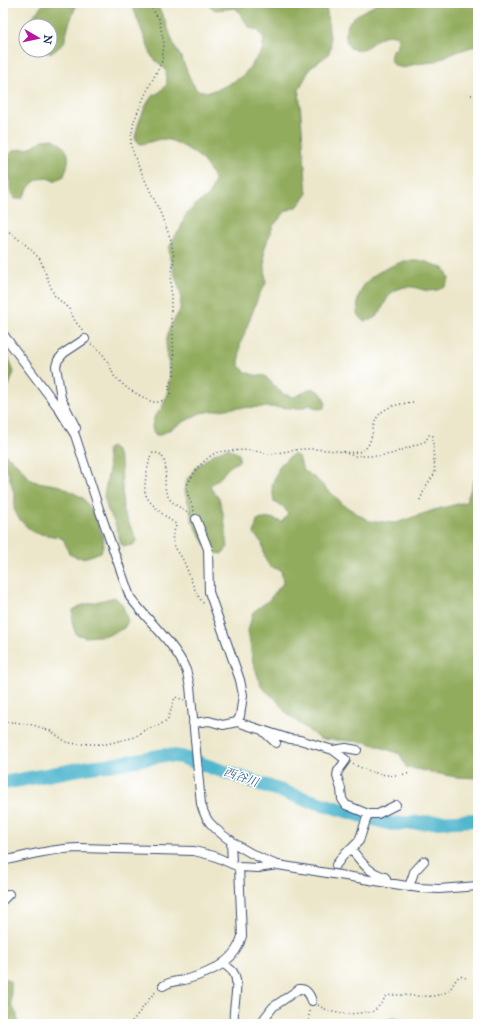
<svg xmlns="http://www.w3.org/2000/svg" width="481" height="1027" viewBox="0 0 481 1027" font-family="'IM FELL Great Primer','Noto Serif JP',serif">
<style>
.forest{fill:#92ac5d;stroke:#566e5e}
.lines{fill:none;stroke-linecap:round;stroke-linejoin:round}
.river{stroke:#4fb6cd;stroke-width:14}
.minor-casing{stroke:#3a4b6e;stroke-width:10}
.path{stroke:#3a4b6e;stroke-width:1.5;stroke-dasharray:1 3;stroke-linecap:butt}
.minor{stroke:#fff;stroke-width:8}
.labels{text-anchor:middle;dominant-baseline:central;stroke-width:3;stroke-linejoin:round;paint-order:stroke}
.water-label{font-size:12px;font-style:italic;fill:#2d5e85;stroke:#fff}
</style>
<rect width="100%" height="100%" fill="#fff"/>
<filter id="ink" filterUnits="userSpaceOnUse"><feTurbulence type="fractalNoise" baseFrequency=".025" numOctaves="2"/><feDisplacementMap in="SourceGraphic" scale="8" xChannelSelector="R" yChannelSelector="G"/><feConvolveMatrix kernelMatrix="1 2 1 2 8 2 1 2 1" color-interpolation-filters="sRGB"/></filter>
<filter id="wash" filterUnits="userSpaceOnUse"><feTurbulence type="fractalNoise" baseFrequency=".012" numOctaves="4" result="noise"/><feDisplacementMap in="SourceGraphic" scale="16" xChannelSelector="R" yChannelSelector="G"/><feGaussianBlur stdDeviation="0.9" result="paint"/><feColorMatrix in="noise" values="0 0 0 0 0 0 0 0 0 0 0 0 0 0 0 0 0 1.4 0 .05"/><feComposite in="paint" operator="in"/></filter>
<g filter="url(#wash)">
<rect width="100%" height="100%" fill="#ece7cb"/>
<!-- forest -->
<path class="forest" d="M 44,3 L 77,3 L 69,24 L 64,43 L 53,52 L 37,54 L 33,50 L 50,50 L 50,26 L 30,26 L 34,15 Z
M 131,3 L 156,3 L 165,20 L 174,45 L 182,59 L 191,81 L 197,90 L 208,92 L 221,88 L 242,77 L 262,51 L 264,39 L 258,30 L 250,28 L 236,8 L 215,10 L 206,3 L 326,3 L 331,47 L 328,55 L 311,67 L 299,89 L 307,195 L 298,206 L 286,211 L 273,226 L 264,250 L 266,283 L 259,295 L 240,345 L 239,366 L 246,372 L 254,375 L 265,376 L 283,394 L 294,397 L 313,388 L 322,394 L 326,404 L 324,408 L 318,409 L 310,405 L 301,408 L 292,408 L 269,407 L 233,408 L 200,413 L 160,435 L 156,435 L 153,432 L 152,426 L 155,415 L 162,408 L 167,393 L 170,377 L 166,343 L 169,329 L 180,310 L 181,294 L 170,259 L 169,248 L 175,236 L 180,230 L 185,216 L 195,205 L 209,196 L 215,180 C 205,160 198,154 179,144 C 174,141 167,139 161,139 C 154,140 147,144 140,144 L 135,138 L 138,125 L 145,107 L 152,96 L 160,92 L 167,84 L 166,70 L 152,57 Z
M 377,3 L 478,3 L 478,45 L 453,53 L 434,62 L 415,64 L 404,68 L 395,66 L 390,60 L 392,50 L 398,48 L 397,35 C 393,35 388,35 384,36 C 371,41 366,54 350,48 C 341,34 346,21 360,13 C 366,9 373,8 377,3 Z
M 54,139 C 71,151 71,157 64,176 L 54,181 C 39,172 29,185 23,198 L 15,199 L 10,191 L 10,176 L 7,157 L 14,150 L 28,149 L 43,140 Z
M 404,261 L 424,261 L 445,269 L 449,279 L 445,287 C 442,288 439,290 436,290 C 421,294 414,281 396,290 C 381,298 385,320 364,321 L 357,314 C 358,308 357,301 359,295 C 366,275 386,268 404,261 Z
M 3,347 L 6,350 L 14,372 L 8,389 L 3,395 Z
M 111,447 L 117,452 L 121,463 L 123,511 L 137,540 L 133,545 L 125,546 L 121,544 L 115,523 L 108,511 L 104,496 L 109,469 L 107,449 Z
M 227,448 L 239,454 L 239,461 L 228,468 L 221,477 L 210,486 C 213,493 217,495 219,499 C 224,510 226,535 228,547 L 222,554 L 210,552 L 192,521 L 190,509 L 185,491 L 187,479 L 197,466 L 212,455 Z
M 3,454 L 6,455 L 18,465 L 32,481 L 61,486 L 83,498 L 96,517 L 104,542 L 101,552 C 86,557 83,561 69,554 L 64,540 L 59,537 L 35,533 L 27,527 L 19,519 L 14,509 L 15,497 L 8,472 L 3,464 Z
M 293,454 L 299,457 L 303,470 L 315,478 L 345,506 L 369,521 L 396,523 L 434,510 L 466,502 L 478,469 L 478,778 L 455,777 L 406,767 L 400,754 L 366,742 L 320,739 L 287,714 L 275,698 L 262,688 L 253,662 L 248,631 L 253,612 L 268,601 L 283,583 L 281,570 L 270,567 L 265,558 L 262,543 L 254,534 L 257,520 L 271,518 L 282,522 L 288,514 L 284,507 L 274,502 L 272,485 L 280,465 Z
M 115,597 L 122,604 L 128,621 L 124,628 L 109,635 L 85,637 L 76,634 L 72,623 L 73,610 L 80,606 Z
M 3,977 L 11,982 L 11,1004 L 17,1015 L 18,1024 L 3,1024 Z
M 394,1017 L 404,1020 L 409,1024 L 384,1024 L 385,1021 Z"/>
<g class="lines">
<!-- river -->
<path class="river" d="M 3,783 L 90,767 L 115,764 L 165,755 L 181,757 L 302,798 L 391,824 L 478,820"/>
</g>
</g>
<g filter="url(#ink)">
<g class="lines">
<!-- minor casing -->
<g class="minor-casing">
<path id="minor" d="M 3,334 L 57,406 L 75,435 L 99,509 L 130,597 C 146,619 175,644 185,668 C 188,673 188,680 190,686 L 201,804 C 203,811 205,817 210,823 C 225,840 256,858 278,865 L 419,888 L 439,889 L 478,886
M 76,428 L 61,398 L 56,366 L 58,360 L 64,353 L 85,339
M 196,519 L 208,549 L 209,592 L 240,680 L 243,695 L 240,716 L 237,722
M 193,723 L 209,721 L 223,725 L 237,722 L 290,739 L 300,740 L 333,750 L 346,760 L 338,771 L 337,776 L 341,789 L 342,799 L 346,805 L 368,814 L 359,841 L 351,849 C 362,862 367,872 385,877 L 388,884
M 262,730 L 276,743
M 333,750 L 346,748 L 357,750
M 368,814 L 378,814 L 396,805
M 231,840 L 232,864
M 3,861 C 28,855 52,849 78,848 L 194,851 L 214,856 L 239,867 L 258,868 L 277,865
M 336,865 L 346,852 L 351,849
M 409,887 L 414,872 L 424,861
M 3,900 L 9,894
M 223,963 C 226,966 231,969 233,972 C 241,983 232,1007 234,1022 L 237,1024
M 163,986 C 170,981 177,981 184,980 C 208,974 236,962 242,936 L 239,867
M 260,1024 L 273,1007 L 299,989 C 307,988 310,995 312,1001"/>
</g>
<!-- path -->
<path class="path" d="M 467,94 L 478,96
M 3,227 L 26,245 L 40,259 L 54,295 L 69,309 L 75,321 L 84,332
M 91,344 L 102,353 L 109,364 L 114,376 L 128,389 L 152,402 L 158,402 L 167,399 L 170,394 L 169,385 L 174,374 L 173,333 L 171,319 L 171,280 L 174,257 L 171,240 L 160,212 L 137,163 L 131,146 L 131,138 L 134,121 L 144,97 L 162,61 L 164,44 L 159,19 L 148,3
M 343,452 C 364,454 369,450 373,430 C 374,425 375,419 379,415 C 387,405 402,404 413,402
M 194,511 L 188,495 L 187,485 L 197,468 L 209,457 L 215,453 L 223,451 L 249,450 L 270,454 L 302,449 L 315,449 L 339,451 L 355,456 L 379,456 L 391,454 L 426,441 L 429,435 L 431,435 L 433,436 L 433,450 L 435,473 L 426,486 L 419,502
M 190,514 C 183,508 174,506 169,498 C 159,483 173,466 159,453 L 153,453 L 150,457 C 148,468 144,481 145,492 C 147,503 167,518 176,524 C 176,530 171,534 173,541 C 174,547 179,553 182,558 C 190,573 193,593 205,605
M 3,722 L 14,722 L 33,725 L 51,731 L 66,742 L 76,744 L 107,744 L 135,737 L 146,729 L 160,725 L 168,719 L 175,697 L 184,700
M 353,764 C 374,774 388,778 411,773
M 318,1005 C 332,1015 350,1015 366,1012 C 369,1012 373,1012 375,1010 C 379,1007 383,1000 387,996 C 407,992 430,1002 448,991 C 453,987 454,980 460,976 L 466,978
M 129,1024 C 140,1014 146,1000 157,991
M 309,1024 L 309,1008"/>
<!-- minor -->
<use href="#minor" class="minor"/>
</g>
</g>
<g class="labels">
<!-- water labels -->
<g class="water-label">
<text transform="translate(241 777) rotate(19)">西谷川</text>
</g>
</g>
<!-- margin -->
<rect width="481" height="1027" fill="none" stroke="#fff" stroke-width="16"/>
<!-- north arrow -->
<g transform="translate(38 38) rotate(99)"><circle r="19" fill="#ffffff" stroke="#a4acbf"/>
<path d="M0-3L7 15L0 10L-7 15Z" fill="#b5179e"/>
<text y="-6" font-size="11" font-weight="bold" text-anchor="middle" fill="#1b2f5e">N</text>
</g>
</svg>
